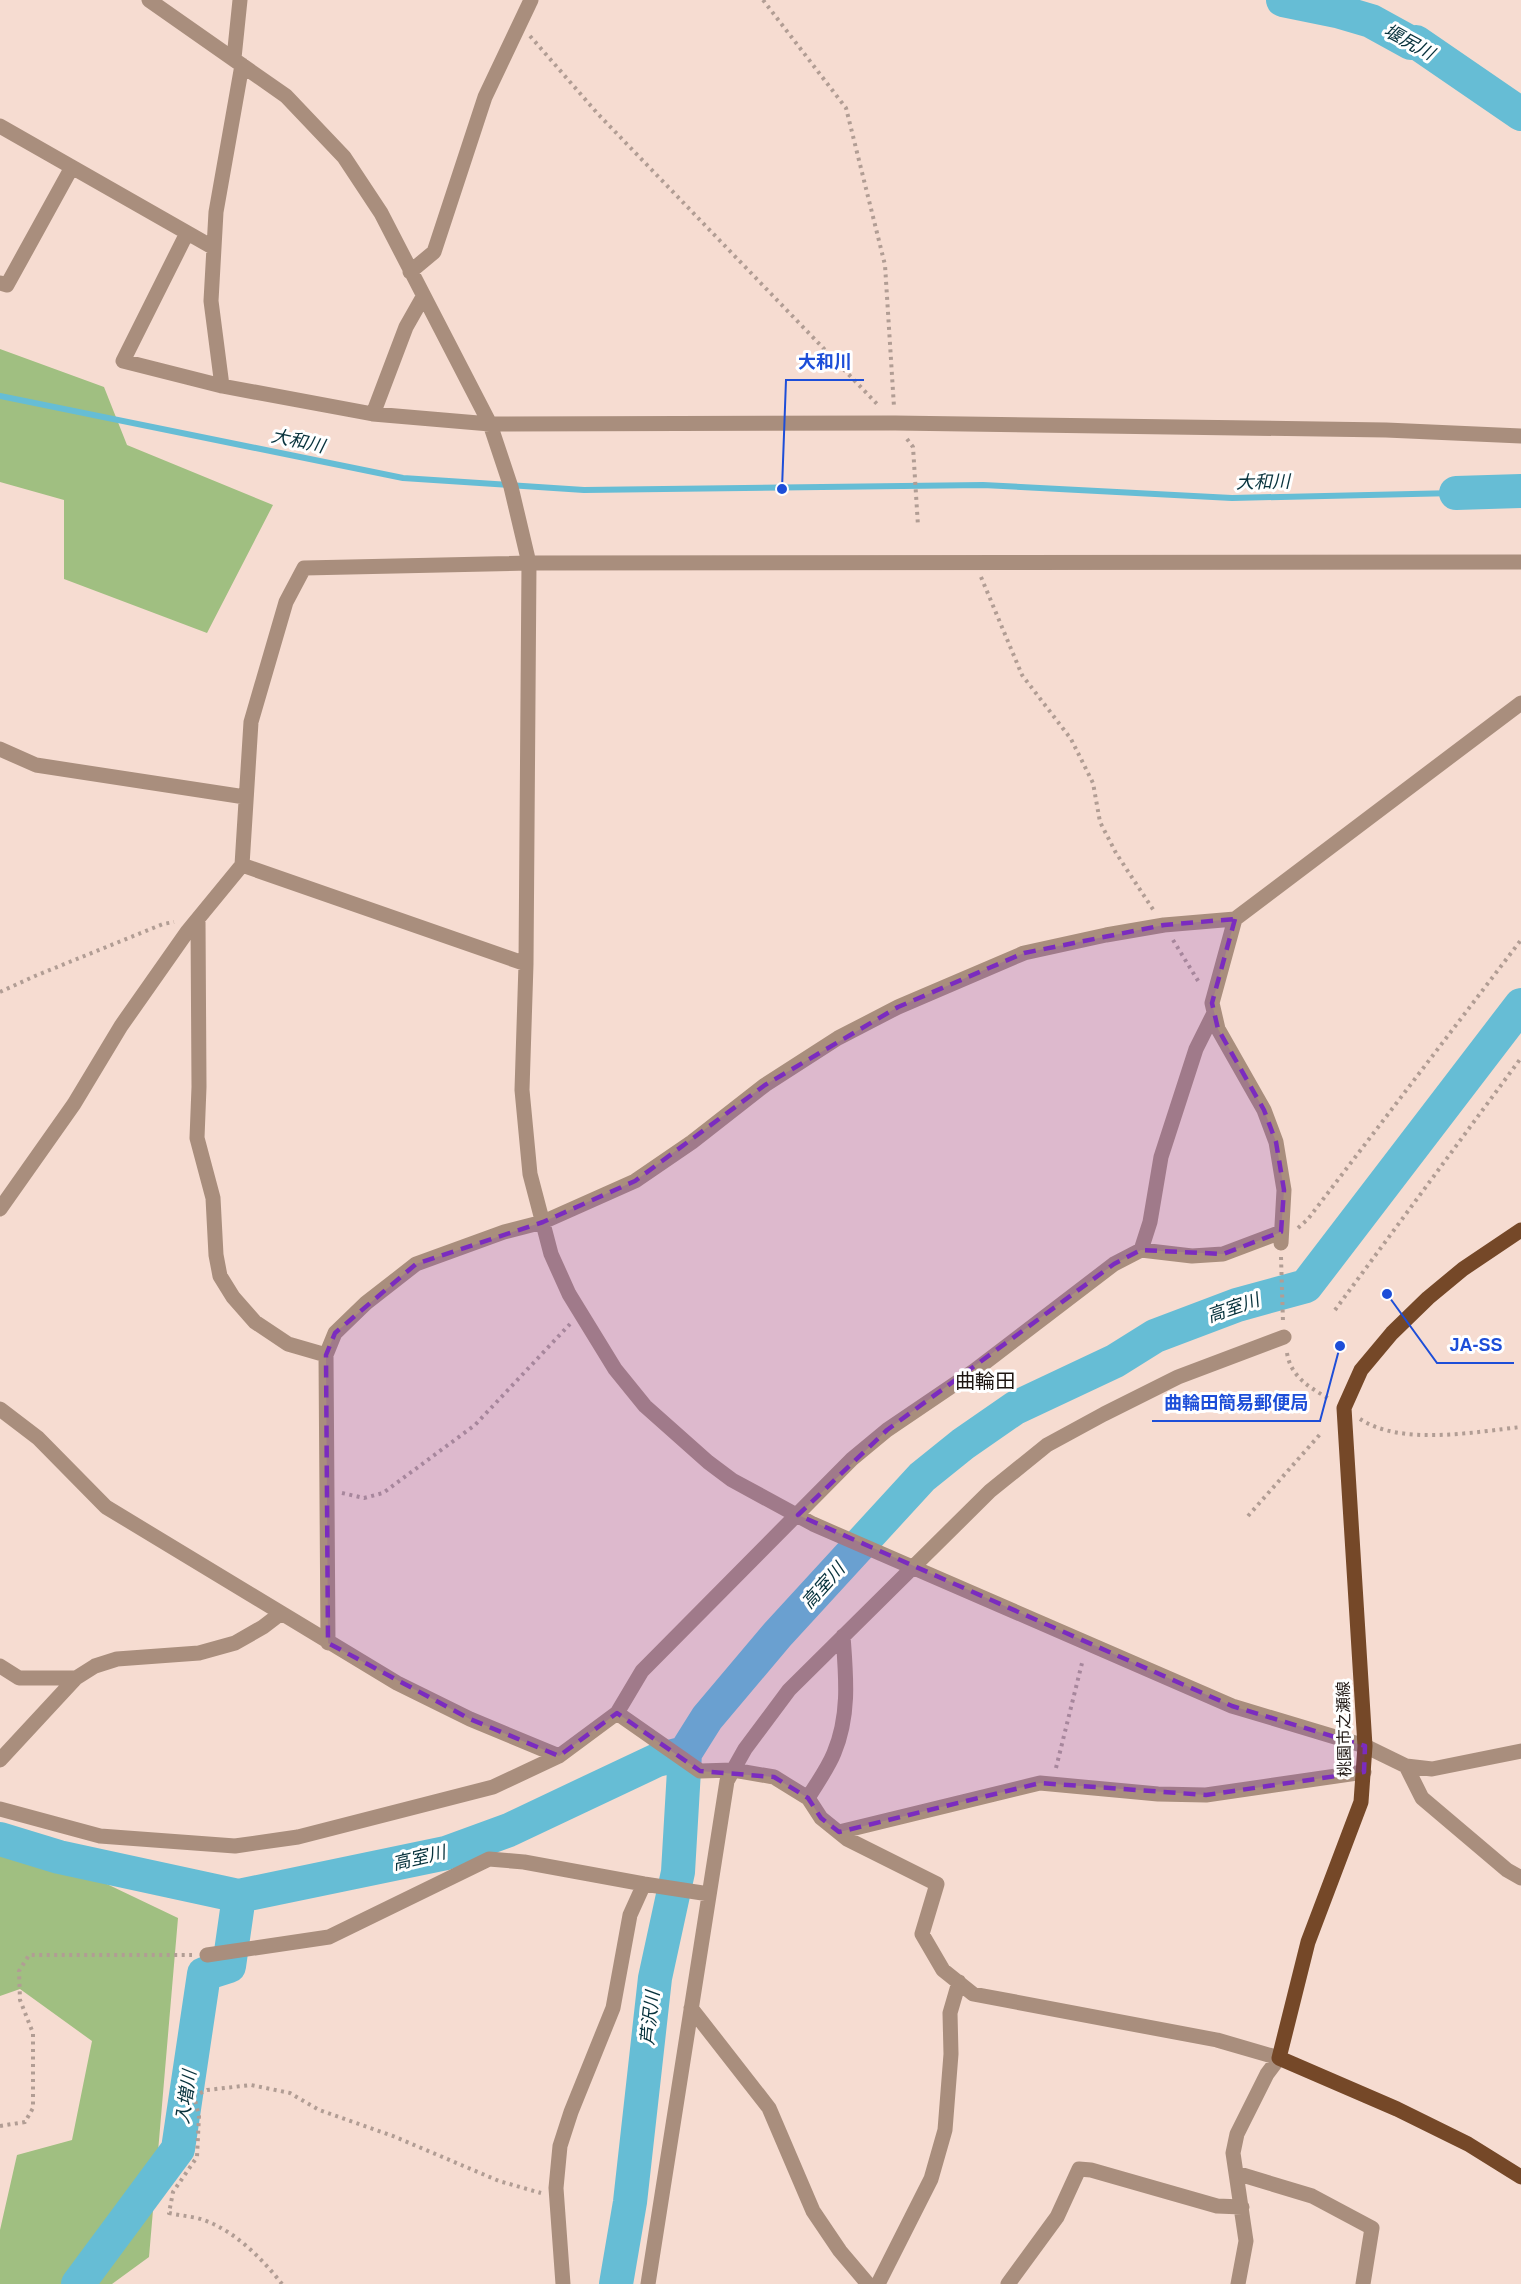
<svg xmlns="http://www.w3.org/2000/svg" width="1521" height="2284" viewBox="0 0 1521 2284" font-family="Helvetica,'Noto Sans JP',sans-serif">
<style>
.forest{fill:#a0bf81}
.lines{fill:none;stroke-linecap:round;stroke-linejoin:round}
.stream{stroke:#66bdd5;stroke-width:6}
.river{stroke:#66bdd5;stroke-width:34}
.path{stroke:#b19d94;stroke-width:4;stroke-dasharray:3 4.5;stroke-linecap:butt}
.minor{stroke:#a98e7d;stroke-width:15}
.major{stroke:#754828;stroke-width:15}
.marked{fill:#7b2cbf;fill-opacity:0.2;stroke:#7b2cbf;stroke-width:4.5;stroke-dasharray:12 8;stroke-linejoin:round}
.labels{text-anchor:middle;dominant-baseline:central;stroke-width:6;stroke-linejoin:round;paint-order:stroke}
.street-label{font-size:16px;fill:#1d1511;stroke:#fff}
.water-label{font-size:18px;font-style:italic;fill:#07323c;stroke:#fff}
.quarter-label{font-size:20px;fill:#1d1511;stroke:#fff}
.leader{fill:none;stroke:#1d4ed8;stroke-width:2}
.callout-dot{fill:#1d4ed8;stroke:#fff;stroke-width:2}
.callout-label{font-size:18px;text-anchor:middle;font-weight:bold;fill:#1d4ed8;stroke:#fff;stroke-width:6;stroke-linejoin:round;paint-order:stroke}
</style>
<rect width="100%" height="100%" fill="#f6dcd1"/>
<!-- forest -->
<path class="forest" d="M 0,349 L 104,387 L 127,445 L 273,505 L 207,633 L 64,579 L 64,500 L 0,482 Z
M 0,1833 L 178,1918 L 149,2257 L 112,2284 L 0,2284 L 0,2230 L 17,2155 L 72,2140 L 92,2041 L 20,1989 L 0,1996 Z"/>
<g class="lines">
<!-- stream -->
<path class="stream" d="M 0,396 L 403,478 L 584,490 L 983,485 L 1232,498 L 1456,493"/>
<!-- river -->
<path class="river" d="M 1283,0 L 1337,11 L 1371,21 L 1411,43 L 1416,42 L 1521,114
M 1456,493 L 1521,491
M 0,1839 L 59,1857 L 239,1896 L 446,1853 L 509,1830 L 657,1760 L 685,1753 L 707,1718 L 777,1635 L 922,1477 L 963,1444 L 1015,1408 L 1115,1361 L 1155,1336 L 1237,1305 L 1306,1286 L 1521,1005
M 78,2284 L 178,2149 L 204,1974 L 229,1966 L 239,1896
M 616,2284 L 630,2202 L 655,1978 L 678,1872 L 685,1753"/>
<!-- path -->
<path class="path" d="M 763,0 L 846,108 L 885,265 L 894,407
M 530,36 L 598,114 L 879,406
M 907,439 L 913,447 L 918,526
M 981,577 L 1022,675 L 1071,739 L 1093,783 L 1100,822 L 1116,853 L 1154,911
M 1173,940 L 1200,984
M 0,992 L 35,976 L 163,924 L 174,922
M 1298,1228 L 1308,1219 L 1521,940
M 1281,1257 L 1283,1322
M 1335,1310 L 1521,1058
M 1287,1353 C 1291,1378 1311,1388 1331,1400
M 1360,1419 C 1401,1446 1474,1432 1521,1427
M 342,1493 L 364,1498 L 383,1493 L 475,1425 L 570,1324
M 1248,1516 L 1322,1432
M 1056,1768 L 1083,1659
M 0,2126 L 25,2122 L 33,2108 L 33,2033 L 20,2000 L 19,1971 L 29,1955 L 192,1955
M 282,2284 C 261,2257 231,2227 197,2218 C 187,2216 178,2215 169,2213 L 173,2192 L 197,2157 L 199,2116 L 194,2096 L 207,2090 L 251,2085 L 290,2093 L 319,2110 L 393,2136 L 499,2181 L 541,2193"/>
<!-- minor -->
<path class="minor" d="M 149,0 L 286,96 L 344,157 L 381,213 L 490,424 L 511,487 L 529,563 L 526,964 L 522,1090 L 530,1174 L 551,1254 L 569,1294 L 615,1369 L 645,1406 L 708,1462 L 732,1480 L 813,1524 L 1232,1706 L 1365,1746 L 1406,1766 L 1432,1769 L 1521,1751
M 234,58 L 240,0
M 0,126 L 214,248
M 187,233 L 123,361 L 222,386 L 373,414 L 490,424 L 895,423 L 1386,430 L 1521,436
M 410,272 L 434,252 L 485,97 L 531,0
M 0,283 L 7,285 L 72,167
M 222,386 L 211,301 L 216,212 L 242,65
M 373,414 L 406,327 L 423,297
M 0,749 L 36,765 L 245,797
M 242,865 L 526,964
M 198,919 L 199,1087 L 197,1138 L 213,1198 L 216,1255 L 220,1276 L 233,1297 L 255,1322 L 288,1344 L 326,1355
M 0,1209 L 74,1104 L 121,1026 L 187,932 L 242,865 L 251,722 L 286,602 L 304,568 L 529,563 L 1521,562
M 1281,1243 L 1284,1190 L 1276,1142 L 1264,1110 L 1218,1029 L 1212,1003 L 1235,919 L 1521,703
M 1141,1250 L 1150,1222 L 1161,1157 L 1196,1049 L 1214,1013
M 0,1409 L 38,1438 L 106,1507 L 397,1683 L 470,1719 L 559,1756
M 328,1643 L 326,1355 L 335,1333 L 366,1303 L 416,1264 L 504,1232 L 543,1222 L 635,1181 L 692,1142 L 765,1085 L 838,1038 L 898,1007 L 1024,953 L 1106,935 L 1164,925 L 1235,919
M 0,1666 L 19,1678 L 76,1678
M 617,1713 L 700,1771 L 733,1770 L 774,1777 L 808,1798 L 821,1818 L 847,1839 L 937,1884 L 922,1934 L 943,1970 L 973,1994 L 1217,2040 L 1279,2058 L 1267,2074 L 1237,2134 L 1233,2153 L 1246,2241 L 1238,2284
M 0,1760 L 76,1678 L 95,1666 L 117,1659 L 199,1653 L 235,1643 L 263,1627 L 280,1614
M 1406,1766 L 1422,1798 L 1507,1870 L 1521,1878
M 808,1798 C 817,1783 828,1768 834,1753 C 850,1715 846,1676 843,1636
M 0,1809 L 100,1836 L 235,1846 L 298,1837 L 493,1787 L 559,1756 L 617,1713 L 642,1671 L 852,1459 L 887,1430 L 974,1371 L 1114,1264 L 1141,1250 L 1192,1256 L 1223,1254 L 1281,1232
M 839,1832 L 1040,1783 L 1158,1794 L 1206,1795 L 1364,1772
M 207,1955 L 329,1937 L 489,1859 L 524,1862 L 644,1884 L 709,1894
M 691,2008 L 769,2108 L 813,2211 L 840,2251 L 868,2284
M 1236,2173 L 1312,2196 L 1372,2228 L 1363,2284
M 563,2284 L 556,2188 L 560,2146 L 571,2112 L 613,2008 L 630,1915 L 644,1884
M 648,2284 L 727,1781 L 745,1749 L 789,1690 L 990,1491 L 1047,1445 L 1104,1414 L 1178,1377 L 1284,1337
M 878,2284 L 931,2179 L 945,2130 L 951,2054 L 950,2013 L 959,1982
M 1008,2284 L 1057,2217 L 1079,2169 L 1091,2170 L 1217,2206 L 1242,2207"/>
<!-- major -->
<path class="major" d="M 1521,1230 L 1463,1269 L 1428,1298 L 1392,1333 L 1361,1370 L 1344,1408 L 1365,1746 L 1361,1802 L 1308,1942 L 1279,2058 L 1397,2109 L 1468,2144 L 1521,2177"/>
</g>
<!-- marked area -->
<path class="marked" d="M 1235,919 L 1212,1003 L 1218,1029 L 1264,1110 L 1276,1142 L 1284,1190 L 1281,1232 L 1223,1254 L 1141,1250 L 1114,1264 L 887,1430 L 798,1515 L 1232,1706 L 1365,1746 L 1364,1772 L 1206,1795 L 1040,1783 L 839,1832 L 821,1818 L 808,1798 L 774,1777 L 700,1771 L 617,1713 L 559,1756 L 470,1719 L 328,1643 L 326,1355 L 335,1333 L 416,1264 L 543,1222 L 635,1181 L 765,1085 L 898,1007 L 1024,953 L 1164,925 Z"/>
<g class="labels">
<!-- street labels -->
<g class="street-label">
<text transform="translate(1344 1729) rotate(-91)">桃園市之瀬線</text>
</g>
<!-- water labels -->
<g class="water-label">
<text transform="translate(1409 42) rotate(29)">堰尻川</text>
<text transform="translate(298 441) rotate(12)">大和川</text>
<text transform="translate(1263 482) rotate(-1)">大和川</text>
<text transform="translate(1233 1308) rotate(-19)">高室川</text>
<text transform="translate(823 1586) rotate(-48)">高室川</text>
<text transform="translate(419 1858) rotate(-13)">高室川</text>
<text transform="translate(650 2018) rotate(-84)">芦沢川</text>
<text transform="translate(186 2097) rotate(-82)">入増川</text>
</g>
<!-- quarter labels -->
<g class="quarter-label">
<text x="985" y="1381">曲輪田</text>
</g>
</g>
<!-- callouts -->
<path class="leader" d="M782 489L786 380H864M1387 1294L1437 1363H1514M1340 1346L1320 1421H1152"/>
<g class="callout-dot">
<circle cx="782" cy="489" r="6"/>
<circle cx="1387" cy="1294" r="6"/>
<circle cx="1340" cy="1346" r="6"/>
</g>
<g class="callout-label">
<text x="825" y="368">大和川</text>
<text x="1476" y="1351">JA-SS</text>
<text x="1236" y="1409">曲輪田簡易郵便局</text>
</g>
</svg>
